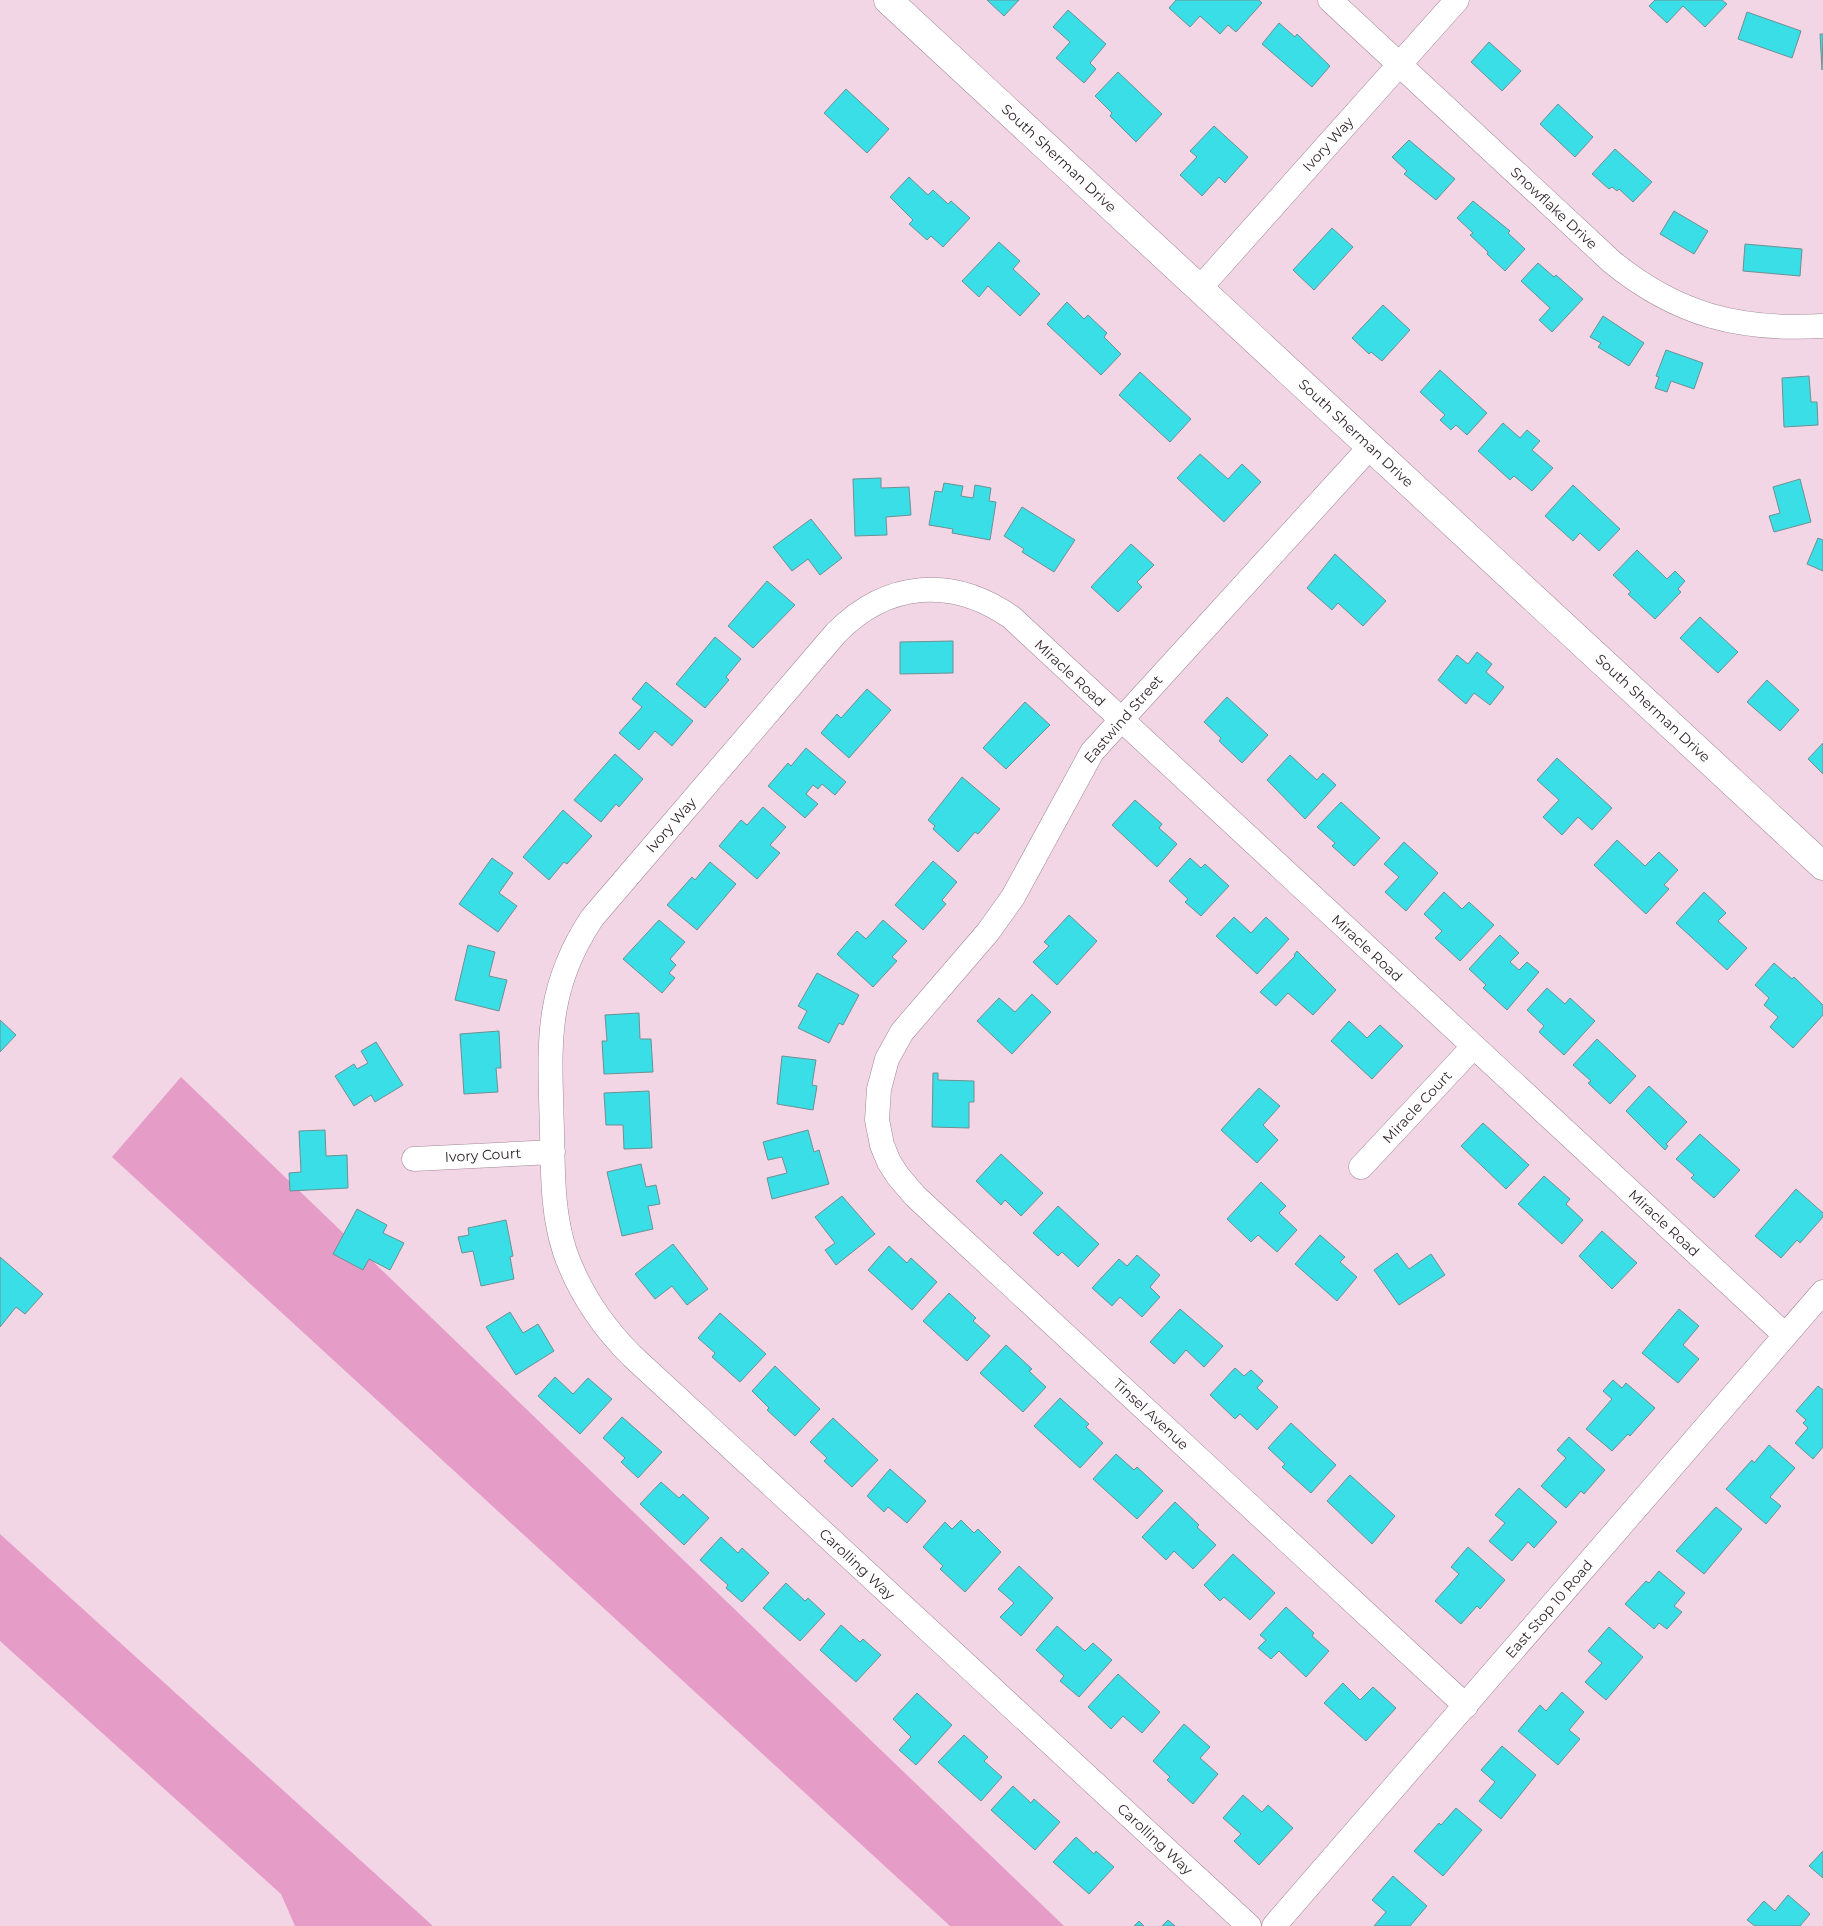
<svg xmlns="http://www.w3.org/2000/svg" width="1823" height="1926" viewBox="0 0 1823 1926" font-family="Montserrat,sans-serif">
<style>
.green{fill:#e59dc8}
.building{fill:#39dee7;stroke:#6e9092}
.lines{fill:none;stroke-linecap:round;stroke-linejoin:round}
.street-casing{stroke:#a18796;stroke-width:25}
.secondary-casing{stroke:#a18796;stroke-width:29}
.street{stroke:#fff;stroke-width:24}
.secondary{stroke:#fff;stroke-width:28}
.labels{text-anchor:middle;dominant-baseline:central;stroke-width:5;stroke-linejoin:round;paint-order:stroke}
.street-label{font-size:14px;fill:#32272e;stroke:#fff}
</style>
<rect width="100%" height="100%" fill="#f2d6e6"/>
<!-- green -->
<path class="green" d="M 181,1077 L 1064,1926 L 950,1926 L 112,1157 Z
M 0,1534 L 433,1926 L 295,1926 L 281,1894 L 0,1641 Z"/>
<!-- building -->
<path class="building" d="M 987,0 L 1019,0 L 1004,16 Z
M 1176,0 L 1259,0 L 1262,3 L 1236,32 L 1228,25 L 1220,34 L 1200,16 L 1190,27 L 1169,8 Z
M 1655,0 L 1722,0 L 1727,4 L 1705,27 L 1683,6 L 1667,23 L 1649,6 Z
M 1068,10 L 1106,44 L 1090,63 L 1096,69 L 1084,83 L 1056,58 L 1070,42 L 1053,27 Z
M 1747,12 L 1801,31 L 1792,58 L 1738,39 Z
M 1279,23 L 1295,37 L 1297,34 L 1330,66 L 1312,87 L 1262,44 Z
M 1820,34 L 1823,34 L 1822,70 Z
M 1489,42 L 1521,71 L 1502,91 L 1471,62 Z
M 1118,72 L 1162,114 L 1136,142 L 1110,116 L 1112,113 L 1095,96 Z
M 846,89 L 889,129 L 867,153 L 824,113 Z
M 1558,104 L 1593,137 L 1575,157 L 1540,124 Z
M 1214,126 L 1248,157 L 1225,183 L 1219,177 L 1202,196 L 1180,175 L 1197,157 L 1190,151 Z
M 1409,140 L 1455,179 L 1436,200 L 1404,174 L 1407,171 L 1392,157 Z
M 1615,149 L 1652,182 L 1633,202 L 1619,189 L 1617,191 L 1612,187 L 1609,189 L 1592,174 Z
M 909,177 L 928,195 L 933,190 L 948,204 L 951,201 L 970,218 L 943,247 L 931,236 L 927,240 L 909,224 L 913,220 L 890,197 Z
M 1473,201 L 1510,231 L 1508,233 L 1525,249 L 1505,271 L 1487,254 L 1488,252 L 1470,235 L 1473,233 L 1457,218 Z
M 1674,211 L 1708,231 L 1694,254 L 1660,234 Z
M 1332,228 L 1353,247 L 1314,290 L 1293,270 Z
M 999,242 L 1020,261 L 1013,269 L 1040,294 L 1020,316 L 988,286 L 979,297 L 962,281 Z
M 1745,244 L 1802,249 L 1800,276 L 1743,271 Z
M 1538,263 L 1554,277 L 1556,275 L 1583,299 L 1552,332 L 1539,320 L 1550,308 L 1521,281 Z
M 1067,302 L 1084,319 L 1088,315 L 1107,333 L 1104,337 L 1121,354 L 1101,375 L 1047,324 Z
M 1383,305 L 1410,330 L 1382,361 L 1371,352 L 1369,354 L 1352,338 Z
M 1603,316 L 1644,343 L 1629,366 L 1598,347 L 1601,343 L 1590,337 Z
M 1666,350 L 1703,363 L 1694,389 L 1671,381 L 1667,392 L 1655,388 L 1659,377 L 1656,376 Z
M 1440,370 L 1487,413 L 1467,435 L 1456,425 L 1451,430 L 1440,420 L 1445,415 L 1420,392 Z
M 1140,372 L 1191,419 L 1170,442 L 1119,395 Z
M 1809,376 L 1811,402 L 1817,402 L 1818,425 L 1784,427 L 1782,378 Z
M 1503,423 L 1520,438 L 1527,430 L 1540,441 L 1532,450 L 1553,468 L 1532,491 L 1514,476 L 1510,480 L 1478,451 Z
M 1200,454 L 1228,479 L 1242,464 L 1261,482 L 1224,522 L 1177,478 Z
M 881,478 L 881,488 L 909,487 L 911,515 L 886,517 L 887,535 L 855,536 L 853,479 Z
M 1800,479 L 1811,522 L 1774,532 L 1769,516 L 1780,513 L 1773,487 Z
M 944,483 L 963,486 L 961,496 L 973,498 L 975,485 L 991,488 L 989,501 L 996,502 L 990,540 L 952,533 L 953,529 L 929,525 L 935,491 L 942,492 Z
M 1573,485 L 1620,529 L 1599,551 L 1580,533 L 1573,541 L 1545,516 Z
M 1022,507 L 1075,540 L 1054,572 L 1022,552 L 1024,549 L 1004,536 Z
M 811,519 L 842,558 L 820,575 L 808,559 L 792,571 L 773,547 Z
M 1818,538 L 1823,540 L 1823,571 L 1807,564 Z
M 1131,544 L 1154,565 L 1137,582 L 1142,587 L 1118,612 L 1091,587 Z
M 1637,550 L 1667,579 L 1675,571 L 1685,581 L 1678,589 L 1681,592 L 1655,619 L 1628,594 L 1631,592 L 1613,575 Z
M 1335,554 L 1386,601 L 1363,626 L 1338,603 L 1332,610 L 1307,588 Z
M 767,581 L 795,605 L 753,648 L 728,626 Z
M 1700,617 L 1738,652 L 1718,673 L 1680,638 Z
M 715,637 L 741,659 L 726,677 L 729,680 L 705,708 L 676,684 Z
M 953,641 L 953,673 L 900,674 L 900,642 Z
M 1477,652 L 1492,664 L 1486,672 L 1504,687 L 1490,705 L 1474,693 L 1466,704 L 1438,680 L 1457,655 L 1468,664 Z
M 1767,680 L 1799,710 L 1780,731 L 1747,702 Z
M 646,682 L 693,721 L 672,746 L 655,731 L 639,750 L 619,733 L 642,707 L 632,699 Z
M 867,689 L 891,710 L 849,758 L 821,733 L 837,714 L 841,718 Z
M 1227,697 L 1268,735 L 1242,763 L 1219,741 L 1221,738 L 1204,722 Z
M 1025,702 L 1050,725 L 1006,769 L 983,748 Z
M 1823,743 L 1823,774 L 1808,759 Z
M 806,748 L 846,782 L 835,795 L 822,784 L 818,789 L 813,785 L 806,794 L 818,804 L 805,818 L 768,786 L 788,763 L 791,766 Z
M 615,754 L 643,779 L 619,807 L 616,804 L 601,822 L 574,800 Z
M 1290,755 L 1317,780 L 1323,773 L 1336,785 L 1305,819 L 1267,780 Z
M 1557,758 L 1612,808 L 1592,830 L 1578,817 L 1562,835 L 1543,817 L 1559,800 L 1537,780 Z
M 962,777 L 1000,809 L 978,834 L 975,832 L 958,852 L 933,829 L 935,826 L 928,820 Z
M 1135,800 L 1162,824 L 1159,828 L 1177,844 L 1157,867 L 1112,825 Z
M 1341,802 L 1380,838 L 1354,866 L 1332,846 L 1335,843 L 1317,827 Z
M 763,807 L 786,827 L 770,845 L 780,853 L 757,879 L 719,846 L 741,820 L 747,825 Z
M 563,810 L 592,836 L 567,864 L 564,862 L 549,880 L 523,857 Z
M 1617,840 L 1645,866 L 1659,852 L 1678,870 L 1664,885 L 1669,889 L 1646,914 L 1594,865 Z
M 1404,842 L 1438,873 L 1406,911 L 1385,892 L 1399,877 L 1384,864 Z
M 492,858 L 513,873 L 499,893 L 517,906 L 498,932 L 459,904 Z
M 1190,858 L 1201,868 L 1205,864 L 1229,886 L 1201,916 L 1185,902 L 1188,899 L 1169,881 Z
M 933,861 L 957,882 L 942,900 L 946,904 L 923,930 L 895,905 Z
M 710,862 L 736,884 L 697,930 L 667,905 L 692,877 L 695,880 Z
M 1444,892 L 1462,909 L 1469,902 L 1494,925 L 1460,961 L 1435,938 L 1442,931 L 1424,914 Z
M 1704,892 L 1726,913 L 1718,921 L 1747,948 L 1727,970 L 1676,923 Z
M 1069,915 L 1097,941 L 1057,985 L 1033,962 L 1049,946 L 1044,942 Z
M 1234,917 L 1251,933 L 1266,917 L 1289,939 L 1257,974 L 1216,936 Z
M 659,920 L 685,942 L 670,959 L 676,965 L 669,973 L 675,978 L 662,993 L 623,959 Z
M 883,920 L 907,941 L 892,957 L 897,961 L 873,987 L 837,954 L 857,931 L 866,939 Z
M 1500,935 L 1519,953 L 1510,962 L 1519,970 L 1527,962 L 1539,972 L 1507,1010 L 1483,988 L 1486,985 L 1469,969 Z
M 468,945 L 495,952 L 489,976 L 507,980 L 499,1011 L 455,1000 Z
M 1297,951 L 1336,990 L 1313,1015 L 1288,993 L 1276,1006 L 1260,992 L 1295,956 L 1294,955 Z
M 1774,963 L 1792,979 L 1794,977 L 1823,1005 L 1823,1015 L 1793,1048 L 1770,1027 L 1778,1017 L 1764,1005 L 1769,998 L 1755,985 Z
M 817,973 L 859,995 L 843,1025 L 839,1023 L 829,1043 L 798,1028 L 807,1011 L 798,1006 Z
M 1547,988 L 1565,1004 L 1570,998 L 1595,1021 L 1564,1055 L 1539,1032 L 1544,1026 L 1527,1010 Z
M 1032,994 L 1051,1012 L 1012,1054 L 977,1021 L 999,998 L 1015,1012 Z
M 639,1013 L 640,1039 L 651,1039 L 653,1072 L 604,1074 L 602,1041 L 607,1041 L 605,1015 Z
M 0,1020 L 16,1035 L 0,1052 Z
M 1349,1021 L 1367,1038 L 1380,1025 L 1403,1046 L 1372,1079 L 1331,1041 Z
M 499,1031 L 501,1068 L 496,1068 L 498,1092 L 464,1094 L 460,1034 Z
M 1597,1039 L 1636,1076 L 1610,1104 L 1588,1083 L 1591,1081 L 1573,1065 Z
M 376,1042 L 403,1085 L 375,1102 L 371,1095 L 354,1106 L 335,1076 L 354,1064 L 357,1069 L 368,1063 L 361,1051 Z
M 782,1056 L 816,1060 L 812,1085 L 817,1086 L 813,1110 L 777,1104 Z
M 933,1073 L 938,1073 L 938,1080 L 974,1081 L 974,1102 L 969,1102 L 969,1128 L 932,1127 Z
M 1649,1086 L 1687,1122 L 1666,1144 L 1668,1146 L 1665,1150 L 1626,1111 Z
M 1259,1088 L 1280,1106 L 1263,1125 L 1278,1140 L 1257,1163 L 1221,1130 Z
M 649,1091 L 652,1148 L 624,1149 L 623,1125 L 606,1125 L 604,1093 Z
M 1483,1123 L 1529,1165 L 1506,1189 L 1461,1146 Z
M 325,1130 L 326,1156 L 347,1155 L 348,1188 L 290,1191 L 289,1173 L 301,1172 L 299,1131 Z
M 808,1130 L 814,1152 L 819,1150 L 829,1184 L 772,1199 L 767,1178 L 787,1173 L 782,1157 L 768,1160 L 763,1142 Z
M 1700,1134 L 1740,1170 L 1714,1198 L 1691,1178 L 1694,1175 L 1676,1159 Z
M 1001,1154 L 1043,1193 L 1021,1216 L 1005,1200 L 1001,1205 L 976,1181 Z
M 641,1164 L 646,1187 L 656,1185 L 660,1204 L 648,1206 L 653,1229 L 622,1236 L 607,1172 Z
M 1544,1176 L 1570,1199 L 1566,1204 L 1583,1220 L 1562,1244 L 1518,1204 Z
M 1261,1182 L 1286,1206 L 1279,1213 L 1297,1230 L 1277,1252 L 1258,1235 L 1251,1242 L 1227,1219 Z
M 1796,1189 L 1823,1213 L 1823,1217 L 1800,1243 L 1797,1240 L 1781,1258 L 1755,1236 Z
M 842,1196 L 875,1234 L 836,1265 L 825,1250 L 835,1243 L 815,1217 Z
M 1058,1206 L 1099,1244 L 1078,1267 L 1062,1252 L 1058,1256 L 1033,1233 Z
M 357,1209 L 387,1225 L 383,1233 L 404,1243 L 390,1270 L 369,1259 L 363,1270 L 333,1254 Z
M 506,1220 L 513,1256 L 510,1257 L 514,1279 L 481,1286 L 473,1251 L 462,1253 L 458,1237 L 469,1235 L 468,1228 Z
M 1602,1231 L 1637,1263 L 1612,1289 L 1579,1256 Z
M 1320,1235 L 1345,1257 L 1340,1262 L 1357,1277 L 1337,1301 L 1295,1264 Z
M 673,1244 L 708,1289 L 687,1305 L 672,1286 L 655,1299 L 635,1274 Z
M 889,1246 L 907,1263 L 911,1258 L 937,1282 L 912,1310 L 868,1270 Z
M 1397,1253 L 1409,1269 L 1431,1254 L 1445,1275 L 1399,1305 L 1374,1270 Z
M 1137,1255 L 1160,1275 L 1150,1287 L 1160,1297 L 1142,1317 L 1120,1297 L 1112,1306 L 1092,1288 L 1119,1259 L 1127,1266 Z
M 0,1257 L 43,1294 L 25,1314 L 16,1307 L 0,1327 Z
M 949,1293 L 976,1318 L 973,1321 L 990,1336 L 967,1361 L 923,1321 Z
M 1180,1309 L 1223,1346 L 1204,1367 L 1186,1350 L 1174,1364 L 1150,1342 Z
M 1679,1309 L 1699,1326 L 1683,1345 L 1699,1359 L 1678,1383 L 1642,1353 Z
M 510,1312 L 523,1333 L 538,1324 L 554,1351 L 516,1375 L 486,1327 Z
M 720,1313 L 766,1354 L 740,1382 L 712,1357 L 715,1353 L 698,1338 Z
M 1006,1345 L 1032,1369 L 1029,1371 L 1046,1387 L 1023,1412 L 980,1373 Z
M 775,1366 L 820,1409 L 795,1436 L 767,1410 L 769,1408 L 752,1391 Z
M 1235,1368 L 1244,1376 L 1251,1370 L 1263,1381 L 1257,1388 L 1278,1407 L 1257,1430 L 1240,1414 L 1235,1419 L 1210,1395 Z
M 555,1377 L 573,1394 L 588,1378 L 612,1399 L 580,1434 L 538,1396 Z
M 1613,1380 L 1622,1388 L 1626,1383 L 1655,1408 L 1630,1436 L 1628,1434 L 1612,1451 L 1586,1429 L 1612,1399 L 1603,1391 Z
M 1818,1386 L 1823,1390 L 1823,1447 L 1813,1459 L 1795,1443 L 1808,1428 L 1803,1423 L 1806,1420 L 1796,1411 Z
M 1060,1398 L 1089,1424 L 1086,1427 L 1103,1443 L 1080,1468 L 1034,1426 Z
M 622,1417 L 662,1452 L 638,1478 L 621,1462 L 625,1458 L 603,1438 Z
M 833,1418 L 878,1460 L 852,1487 L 824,1461 L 827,1458 L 810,1442 Z
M 1291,1423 L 1336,1465 L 1311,1493 L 1282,1467 L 1285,1464 L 1268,1448 Z
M 1569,1437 L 1605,1470 L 1584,1494 L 1581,1491 L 1566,1508 L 1541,1486 L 1566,1458 L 1557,1450 Z
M 1769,1445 L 1795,1468 L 1770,1497 L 1781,1506 L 1766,1524 L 1726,1489 L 1752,1460 L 1754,1463 Z
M 1116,1454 L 1134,1470 L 1137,1467 L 1163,1491 L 1137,1519 L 1093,1479 Z
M 890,1469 L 926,1501 L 907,1523 L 888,1507 L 884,1512 L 867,1496 Z
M 1350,1475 L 1395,1516 L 1372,1544 L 1327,1501 Z
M 661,1482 L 679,1498 L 683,1494 L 709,1518 L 684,1545 L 640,1504 Z
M 1519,1488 L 1557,1522 L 1534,1548 L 1528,1542 L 1512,1561 L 1489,1541 L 1505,1523 L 1495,1515 Z
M 1175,1502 L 1199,1525 L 1197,1527 L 1216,1545 L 1193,1569 L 1174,1551 L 1166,1560 L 1142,1537 Z
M 1716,1507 L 1742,1529 L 1704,1574 L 1676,1551 Z
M 961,1520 L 974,1533 L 978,1529 L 1001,1552 L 965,1592 L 940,1569 L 943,1566 L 923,1547 L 945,1522 L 952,1529 Z
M 721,1537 L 738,1553 L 742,1548 L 769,1573 L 742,1602 L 726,1588 L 728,1585 L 700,1560 Z
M 1468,1547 L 1505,1580 L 1480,1609 L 1477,1606 L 1461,1624 L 1435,1601 L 1459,1574 L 1451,1567 Z
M 1233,1554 L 1275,1593 L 1250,1620 L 1224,1597 L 1220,1601 L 1204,1585 Z
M 1019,1566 L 1053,1598 L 1021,1636 L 1000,1617 L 1014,1603 L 998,1589 Z
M 1659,1571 L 1685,1593 L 1674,1606 L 1682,1612 L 1667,1629 L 1659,1623 L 1654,1629 L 1625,1604 L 1646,1581 L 1649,1583 Z
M 786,1583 L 805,1601 L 808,1598 L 825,1614 L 800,1641 L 763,1608 Z
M 1286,1607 L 1314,1633 L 1312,1636 L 1329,1651 L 1306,1677 L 1279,1651 L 1271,1659 L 1258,1648 L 1266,1640 L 1260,1635 Z
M 841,1625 L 860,1642 L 863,1639 L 881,1655 L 856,1682 L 820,1650 Z
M 1057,1626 L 1085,1651 L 1093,1643 L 1112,1660 L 1079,1697 L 1060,1681 L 1064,1676 L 1036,1650 Z
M 1609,1627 L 1643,1657 L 1606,1700 L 1585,1682 L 1602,1663 L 1588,1651 Z
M 1118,1674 L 1160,1712 L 1142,1733 L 1123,1716 L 1111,1729 L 1088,1707 Z
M 1343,1683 L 1360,1700 L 1373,1687 L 1396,1708 L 1366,1741 L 1324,1703 Z
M 1562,1692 L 1584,1712 L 1569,1730 L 1580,1739 L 1558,1765 L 1518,1731 L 1540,1705 L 1546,1711 Z
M 917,1693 L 952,1725 L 916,1765 L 899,1750 L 911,1737 L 893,1719 Z
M 1184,1724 L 1210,1747 L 1200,1758 L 1218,1774 L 1193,1804 L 1167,1780 L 1170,1777 L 1153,1761 Z
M 964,1735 L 988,1757 L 984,1761 L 1002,1777 L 981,1801 L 938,1762 Z
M 1502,1746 L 1536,1775 L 1501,1819 L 1479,1801 L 1495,1782 L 1481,1770 Z
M 1013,1786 L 1031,1803 L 1034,1799 L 1060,1822 L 1035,1850 L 991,1810 Z
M 1243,1795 L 1262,1812 L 1268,1805 L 1293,1828 L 1259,1865 L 1234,1841 L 1241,1834 L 1223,1818 Z
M 1456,1808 L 1482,1830 L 1443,1876 L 1414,1851 L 1439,1823 L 1441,1825 Z
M 1076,1837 L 1094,1854 L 1096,1851 L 1114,1867 L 1089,1894 L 1053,1862 Z
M 1823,1851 L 1823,1878 L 1809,1866 Z
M 1393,1876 L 1427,1906 L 1410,1926 L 1374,1926 L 1386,1912 L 1372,1900 Z
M 1788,1895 L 1810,1914 L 1800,1926 L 1755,1926 L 1747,1920 L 1764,1901 L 1775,1911 Z
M 1168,1920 L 1175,1926 L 1162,1926 Z
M 1139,1921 L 1144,1926 L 1134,1926 Z"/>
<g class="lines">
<!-- street casing -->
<g class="street-casing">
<path id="street" d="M 1330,0 L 1612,262 C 1677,315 1740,331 1823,326
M 1200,288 L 1457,0
M 1370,447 L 1092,752 L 1013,897 L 988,932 L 902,1032 L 887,1059 L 879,1089 L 877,1120 L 882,1145 L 889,1162 L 898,1176 L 915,1196 L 1466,1706
M 414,1159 L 553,1152
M 1361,1167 L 1473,1047
M 1249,1926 L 632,1356 C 602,1326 579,1292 565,1252 C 552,1213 553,1172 552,1132 C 550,1048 543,992 592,918 L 836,633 C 887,581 952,576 1011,617 L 1785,1335
M 1274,1926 L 1823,1292"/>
</g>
<!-- secondary casing -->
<g class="secondary-casing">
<path id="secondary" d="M 888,0 L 1823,866"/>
</g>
<!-- street -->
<use href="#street" class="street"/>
<!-- secondary -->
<use href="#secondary" class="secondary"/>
</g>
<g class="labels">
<!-- street labels -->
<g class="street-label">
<text transform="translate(1328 144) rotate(-48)">Ivory Way</text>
<text transform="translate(1059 158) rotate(43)">South Sherman Drive</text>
<text transform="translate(1554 208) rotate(43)">Snowflake Drive</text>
<text transform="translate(1356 433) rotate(43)">South Sherman Drive</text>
<text transform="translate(1070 673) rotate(43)">Miracle Road</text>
<text transform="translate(1653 708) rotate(43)">South Sherman Drive</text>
<text transform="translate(1123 719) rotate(-49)">Eastwind Street</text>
<text transform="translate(671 825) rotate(-49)">Ivory Way</text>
<text transform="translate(1367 948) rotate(43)">Miracle Road</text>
<text transform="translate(1417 1107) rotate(-47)">Miracle Court</text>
<text transform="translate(483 1155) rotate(-3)">Ivory Court</text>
<text transform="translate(1664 1223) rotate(43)">Miracle Road</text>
<text transform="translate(1151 1414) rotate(43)">Tinsel Avenue</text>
<text transform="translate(857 1564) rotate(43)">Carolling Way</text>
<text transform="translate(1549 1609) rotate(-49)">East Stop 10 Road</text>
<text transform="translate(1155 1839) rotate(43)">Carolling Way</text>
</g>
</g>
</svg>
